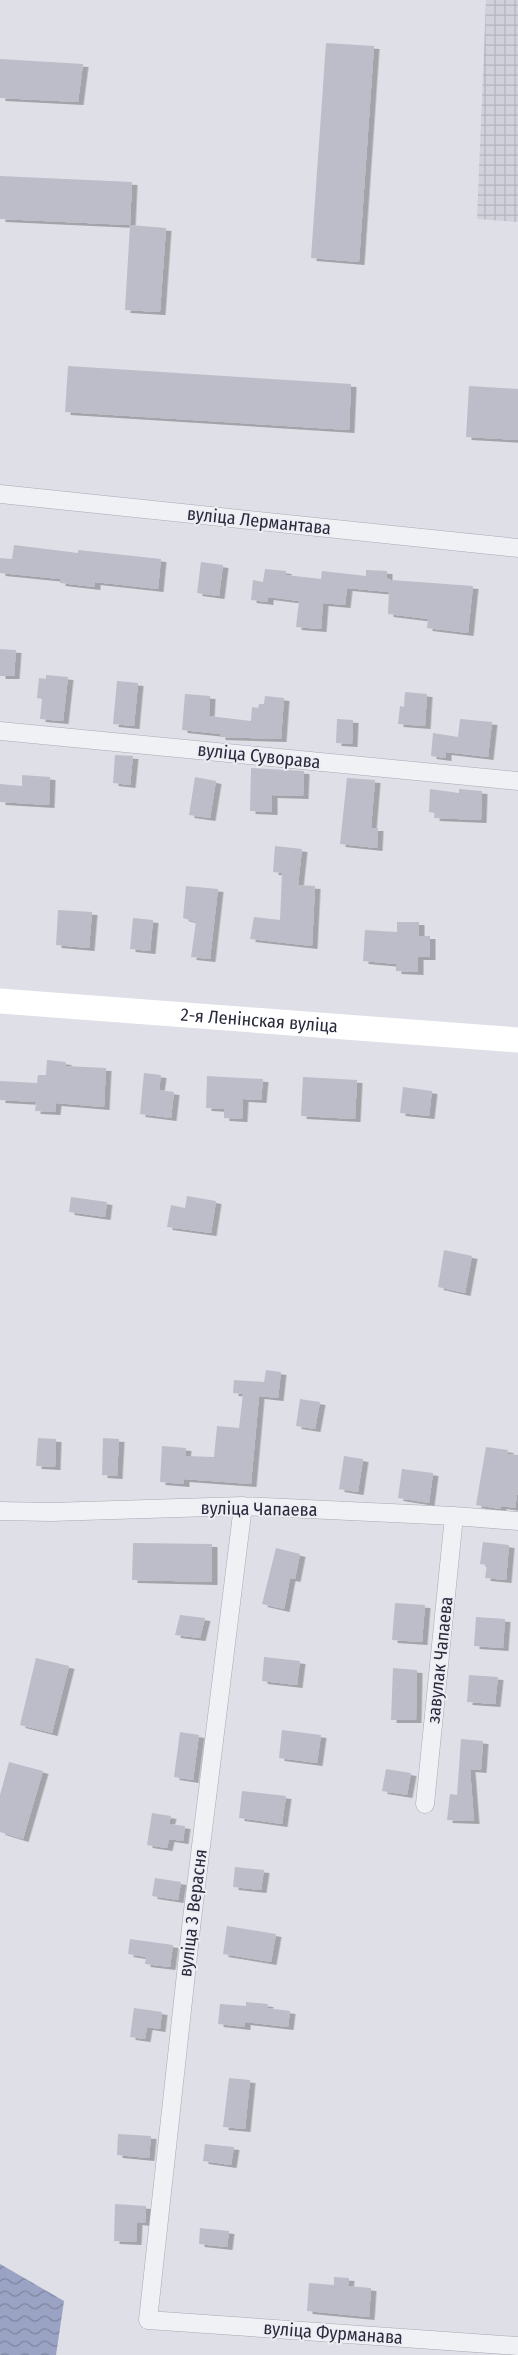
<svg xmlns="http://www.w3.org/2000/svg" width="518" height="2355" viewBox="0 0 518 2355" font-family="'Fira Sans Condensed',sans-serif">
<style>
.industrial{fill:url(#industrial-grid)}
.water{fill:url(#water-waves)}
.building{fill:#bcbdc9;filter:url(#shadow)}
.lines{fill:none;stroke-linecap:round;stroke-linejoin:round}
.street-casing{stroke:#a8a9b4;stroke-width:19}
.street{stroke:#f0f1f5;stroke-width:18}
.secondary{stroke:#fff;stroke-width:25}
.labels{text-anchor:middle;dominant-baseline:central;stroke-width:4;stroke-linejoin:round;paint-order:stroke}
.street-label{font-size:18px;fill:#292a3c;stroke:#edeef4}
</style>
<defs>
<pattern id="industrial-grid" width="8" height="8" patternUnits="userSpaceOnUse" patternTransform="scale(1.25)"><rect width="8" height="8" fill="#d0d1db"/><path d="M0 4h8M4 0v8" fill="none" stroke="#b3b4bd"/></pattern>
<pattern id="water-waves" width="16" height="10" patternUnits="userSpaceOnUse" patternTransform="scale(1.25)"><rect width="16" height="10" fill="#9ba3c4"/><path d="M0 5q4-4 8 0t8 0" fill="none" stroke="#7e85a0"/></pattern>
<filter id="shadow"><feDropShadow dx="5.5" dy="3" stdDeviation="0" flood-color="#0004"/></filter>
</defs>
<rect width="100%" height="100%" fill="#dedfe7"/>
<!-- industrial -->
<path class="industrial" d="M 486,0 L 518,0 L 518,222 L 477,219 Z"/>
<!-- water -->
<path class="water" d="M 0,2264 L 64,2301 L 56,2355 L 0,2355 Z"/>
<!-- building -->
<path class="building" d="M 326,43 L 374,46 L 359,262 L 311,258 Z
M 0,59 L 83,64 L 78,102 L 0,98 Z
M 0,176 L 132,182 L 130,225 L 0,219 Z
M 130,225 L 166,228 L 160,312 L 125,310 Z
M 68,366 L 351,384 L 349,430 L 65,412 Z
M 469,386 L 518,389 L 518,440 L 466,437 Z
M 14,545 L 78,553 L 78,550 L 161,559 L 158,589 L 95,582 L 95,587 L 60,583 L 60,579 L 0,573 L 0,558 L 12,559 Z
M 201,562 L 223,565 L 219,596 L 197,593 Z
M 265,569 L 286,571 L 286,575 L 321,579 L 322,571 L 366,576 L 366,570 L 387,571 L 387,578 L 391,580 L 473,586 L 468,633 L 427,628 L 428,619 L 388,614 L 389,592 L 347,588 L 345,605 L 323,603 L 321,629 L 296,627 L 299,601 L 268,597 L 268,602 L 251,600 L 253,580 L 263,582 Z
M 0,649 L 16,650 L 14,676 L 0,676 Z
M 46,675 L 68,677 L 63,721 L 40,719 L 42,699 L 37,698 L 39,678 L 46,679 Z
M 117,681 L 138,683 L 134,726 L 113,724 Z
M 405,692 L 427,694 L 425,726 L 398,724 L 400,706 L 404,707 Z
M 185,694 L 210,696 L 209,716 L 251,721 L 252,707 L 258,708 L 259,704 L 264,704 L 265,696 L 284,698 L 281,739 L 220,737 L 220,734 L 182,730 Z
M 337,719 L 353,720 L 352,744 L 336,743 Z
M 460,719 L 492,722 L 488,757 L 446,752 L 446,758 L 431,756 L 433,733 L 458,737 Z
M 115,755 L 133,756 L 130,785 L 113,783 Z
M 251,768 L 304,771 L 303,796 L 272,795 L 272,812 L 250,811 Z
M 22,775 L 50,777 L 49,805 L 0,802 L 0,784 L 22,786 Z
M 195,777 L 216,781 L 210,818 L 189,815 Z
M 347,778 L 375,780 L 371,828 L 378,828 L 377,848 L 340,844 Z
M 430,789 L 459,793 L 459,789 L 482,791 L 481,820 L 434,818 L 435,813 L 429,812 Z
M 275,846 L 302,849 L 298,885 L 315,886 L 312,946 L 250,939 L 254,917 L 280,920 L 282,873 L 273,872 Z
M 186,886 L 218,889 L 210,959 L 191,957 L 196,922 L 183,918 Z
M 58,910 L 92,912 L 89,948 L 56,945 Z
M 133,918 L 153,920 L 150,951 L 130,949 Z
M 397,922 L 419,922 L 419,936 L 430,936 L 430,957 L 418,957 L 418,972 L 396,971 L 396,964 L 363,961 L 365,930 L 397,932 Z
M 47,1060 L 66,1062 L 65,1066 L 106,1068 L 104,1107 L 56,1103 L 55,1112 L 35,1111 L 36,1102 L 0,1100 L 0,1081 L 37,1083 L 38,1075 L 46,1075 Z
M 144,1073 L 161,1075 L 159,1090 L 174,1092 L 171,1118 L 140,1114 Z
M 207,1076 L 263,1079 L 261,1100 L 243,1099 L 242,1119 L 224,1118 L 224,1109 L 206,1108 Z
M 303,1077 L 357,1080 L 355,1119 L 301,1116 Z
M 403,1087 L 432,1091 L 429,1116 L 400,1113 Z
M 187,1196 L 216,1201 L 211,1233 L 167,1227 L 171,1205 L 185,1208 Z
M 71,1197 L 107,1202 L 105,1217 L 69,1212 Z
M 444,1250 L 472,1256 L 465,1293 L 438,1287 Z
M 266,1370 L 281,1372 L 278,1398 L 259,1396 L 251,1484 L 184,1479 L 184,1484 L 160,1482 L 162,1446 L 186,1448 L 185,1456 L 214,1457 L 217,1426 L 239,1428 L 243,1394 L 233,1393 L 234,1380 L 264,1382 Z
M 300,1399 L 320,1402 L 315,1429 L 296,1426 Z
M 38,1438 L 56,1439 L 55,1467 L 36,1466 Z
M 103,1438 L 119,1439 L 117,1476 L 102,1475 Z
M 486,1447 L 508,1450 L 507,1454 L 518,1455 L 518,1489 L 515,1508 L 501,1506 L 500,1509 L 476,1505 Z
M 344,1456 L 363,1459 L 358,1492 L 339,1489 Z
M 402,1469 L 433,1473 L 429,1503 L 398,1498 Z
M 483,1542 L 509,1545 L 506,1580 L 485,1578 L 487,1565 L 480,1564 Z
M 133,1543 L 212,1544 L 212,1582 L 132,1580 Z
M 276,1548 L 300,1554 L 295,1579 L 290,1578 L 284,1609 L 262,1604 Z
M 395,1603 L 425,1605 L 422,1642 L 392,1640 Z
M 180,1615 L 205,1618 L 200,1638 L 175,1635 Z
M 476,1617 L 505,1619 L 503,1648 L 474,1646 Z
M 264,1657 L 300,1661 L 297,1685 L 262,1681 Z
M 36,1658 L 69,1666 L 52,1733 L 20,1725 Z
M 393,1668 L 417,1670 L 416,1720 L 391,1720 Z
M 469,1675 L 498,1677 L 495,1704 L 467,1702 Z
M 282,1730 L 321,1735 L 317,1763 L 279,1758 Z
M 180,1732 L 199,1735 L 193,1780 L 174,1777 Z
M 461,1739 L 483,1741 L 481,1770 L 470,1769 L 474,1821 L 447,1820 L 450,1794 L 457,1795 Z
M 9,1762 L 43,1771 L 23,1839 L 0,1832 L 0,1795 Z
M 386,1769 L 411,1773 L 407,1795 L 382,1791 Z
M 242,1791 L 286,1796 L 282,1824 L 239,1818 Z
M 152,1813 L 171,1816 L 169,1824 L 185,1826 L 183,1841 L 169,1839 L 167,1848 L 147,1845 Z
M 235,1867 L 264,1870 L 261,1890 L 233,1887 Z
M 155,1878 L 181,1882 L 178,1900 L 152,1896 Z
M 227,1926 L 276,1934 L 271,1962 L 223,1954 Z
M 130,1939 L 173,1945 L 170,1967 L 145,1964 L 146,1957 L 128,1954 Z
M 246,2002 L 268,2004 L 267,2008 L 290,2011 L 288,2027 L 245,2022 L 245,2027 L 218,2024 L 220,2004 L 246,2006 Z
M 134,2008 L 162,2012 L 160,2029 L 147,2027 L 145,2039 L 130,2037 Z
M 229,2078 L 250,2080 L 245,2129 L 223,2127 Z
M 118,2134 L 151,2136 L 149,2158 L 117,2155 Z
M 205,2144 L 234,2147 L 231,2165 L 203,2161 Z
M 115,2204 L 146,2206 L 145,2223 L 137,2222 L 136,2242 L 114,2241 Z
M 200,2228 L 229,2231 L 227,2247 L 199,2244 Z
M 334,2277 L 349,2278 L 348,2286 L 371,2288 L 369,2317 L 307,2311 L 309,2283 L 334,2285 Z"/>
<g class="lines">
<!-- street casing -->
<g class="street-casing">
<path id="street" d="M 0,494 L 518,548
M 0,731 L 518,781
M 243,1506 L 192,1919 L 148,2320 L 518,2346
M 0,1511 L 51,1512 L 243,1506 L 454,1516 L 518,1521
M 425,1804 L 454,1516"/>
</g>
<!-- street -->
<use href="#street" class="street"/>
<!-- secondary -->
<path class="secondary" id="s1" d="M 0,1001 L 518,1040"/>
</g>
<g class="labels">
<!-- street labels -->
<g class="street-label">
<text transform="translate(259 521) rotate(6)">вуліца Лермантава</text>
<text transform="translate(259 756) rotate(6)">вуліца Суворава</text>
<text stroke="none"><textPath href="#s1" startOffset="260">2-я Ленінская вуліца</textPath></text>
<text transform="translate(259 1509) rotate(1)">вуліца Чапаева</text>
<text transform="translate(440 1660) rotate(-84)">завулак Чапаева</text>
<text transform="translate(193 1913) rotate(-83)">вуліца 3 Верасня</text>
<text transform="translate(333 2333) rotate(4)">вуліца Фурманава</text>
</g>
</g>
</svg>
